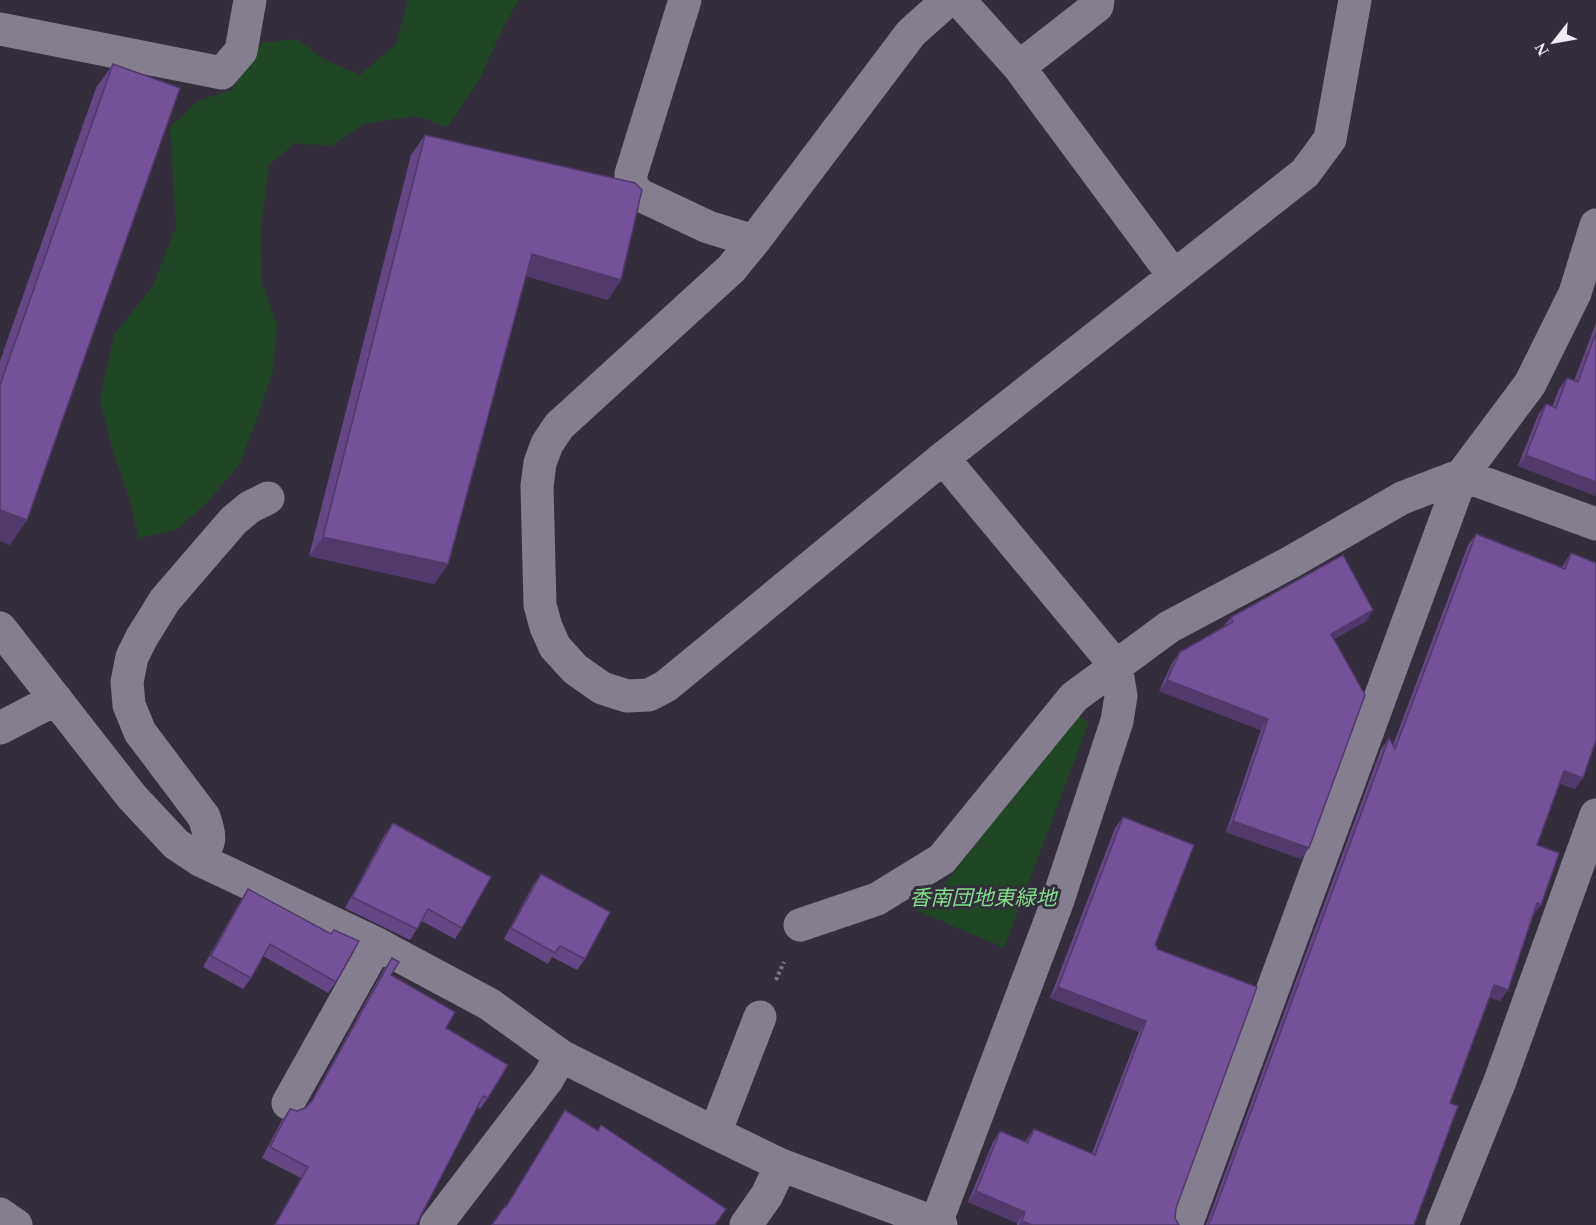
<svg xmlns="http://www.w3.org/2000/svg" width="1596" height="1225" viewBox="0 0 1596 1225" font-family="'Times New Roman','Noto Sans JP',serif">
<style>
.green{fill:#204625}
.lines{fill:none;stroke-linecap:round;stroke-linejoin:round}
.path{stroke:#7b7682;stroke-width:4;stroke-dasharray:3 3;stroke-linecap:butt}
.minor{stroke:#857e8e;stroke-width:33}
.wall{fill:#644784}
.shaded-wall{fill:#51396b}
.building{fill:#745299;stroke:#51396b;stroke-width:1.5}
.labels{text-anchor:middle;dominant-baseline:central;stroke-width:6;stroke-linejoin:round;paint-order:stroke}
.park-label{font-size:21px;font-style:italic;fill:#80dd8b;stroke:#342e3c}
</style>
<rect width="100%" height="100%" fill="#342e3c"/>
<!-- green -->
<path class="green" d="M 408,0 L 519,0 L 505,24 L 478,82 L 447,127 L 416,116 L 364,124 L 331,146 L 295,143 L 269,165 L 261,227 L 262,284 L 277,325 L 273,371 L 256,422 L 239,465 L 208,502 L 176,530 L 138,538 L 130,500 L 113,452 L 100,400 L 114,335 L 153,286 L 176,227 L 170,127 L 198,101 L 232,90 L 261,43 L 296,39 L 325,60 L 360,75 L 396,44 Z
M 1074,713 L 1089,722 L 1004,948 L 909,907 L 948,880 Z"/>
<g class="lines">
<!-- path -->
<path class="path" d="M 776,980 L 784,962"/>
<!-- minor -->
<path class="minor" d="M 685,0 L 631,174 L 631,185 L 640,195 L 708,227 L 754,241
M 948,0 L 911,33 L 754,241 L 731,269 L 559,426 L 547,444 L 540,463 L 537,486 L 540,605 L 546,627 L 555,647 L 575,669 L 602,688 L 627,696 L 649,695 L 666,686 L 943,458 L 1305,173 L 1330,139 L 1355,0
M 959,0 L 1019,67
M 1098,0 L 1097,6 L 1019,67 L 1174,276
M 0,29 L 222,73 L 241,51 L 250,0
M 0,628 L 132,797 L 176,844 L 200,860 L 377,944 L 489,1004 L 561,1056 L 715,1133 L 781,1165 L 941,1225
M 0,728 L 56,699
M 200,860 C 211,841 211,837 204,817 L 140,732 L 129,705 L 127,682 L 132,657 L 142,637 L 165,600 L 234,520 L 250,507 L 268,498
M 800,925 L 877,899 L 942,859 L 1074,697 L 1169,627 L 1291,562 L 1402,498 L 1462,475 L 1596,524
M 288,1103 L 377,944
M 715,1133 L 760,1017
M 0,1214 L 16,1225
M 936,1223 L 1057,903 L 1117,721 L 1121,696 L 1116,666 L 943,458
M 436,1225 L 547,1080 L 561,1056
M 746,1225 L 767,1195 L 781,1165
M 1186,1225 L 1462,475 L 1530,384 L 1575,293 L 1596,225
M 1442,1225 L 1500,1081 L 1596,815"/>
</g>
<!-- wall -->
<path class="wall" d="M 113,64 L 10,545 L 0,541 L 0,361 L 96,88 Z
M 425,135 L 608,300 L 526,276 L 448,564 L 434,584 L 309,556 L 411,155 Z
M 1596,323 L 1596,496 L 1518,466 L 1538,415 L 1546,404 L 1552,407 L 1559,389 L 1567,378 L 1574,381 Z
M 1476,534 L 1562,567 L 1571,553 L 1575,789 L 1559,783 L 1537,845 L 1533,916 L 1500,1001 L 1489,997 L 1450,1103 L 1414,1225 L 1206,1225 L 1381,749 L 1389,738 L 1393,745 L 1468,545 Z
M 1373,610 L 1366,621 L 1334,639 L 1301,859 L 1226,832 L 1261,730 L 1159,691 L 1172,663 L 1180,652 L 1223,627 L 1231,617 Z
M 1123,817 L 1157,949 L 1176,1208 L 1175,1218 L 1179,1225 L 1017,1225 L 1017,1223 L 968,1202 L 993,1142 L 1000,1131 L 1025,1142 L 1034,1129 L 1092,1153 L 1139,1032 L 1050,998 L 1115,828 Z
M 393,823 L 462,928 L 455,939 L 422,921 L 410,940 L 345,908 L 385,834 Z
M 541,874 L 585,959 L 577,970 L 552,957 L 548,964 L 504,939 L 533,885 Z
M 248,889 L 331,934 L 334,930 L 336,982 L 328,993 L 263,956 L 251,978 L 243,989 L 203,967 L 241,900 Z
M 392,958 L 391,975 L 446,1028 L 488,1098 L 480,1109 L 477,1107 L 416,1225 L 274,1225 L 301,1178 L 262,1158 L 282,1120 L 290,1109 L 297,1111 L 305,1108 L 309,1105 L 384,969 Z
M 565,1110 L 598,1130 L 601,1125 L 715,1225 L 491,1225 L 505,1206 L 506,1206 Z"/>
<!-- shaded-wall -->
<path class="shaded-wall" d="M 532,254 L 621,280 L 608,300 L 519,274 Z
M 1526,455 L 1596,482 L 1596,496 L 1518,466 Z
M 0,510 L 27,520 L 10,545 L 0,541 Z
M 323,537 L 448,564 L 434,584 L 309,556 Z
M 1373,610 L 1366,621 L 1323,645 L 1331,634 Z
M 1167,680 L 1268,719 L 1261,730 L 1159,691 Z
M 1564,771 L 1583,778 L 1575,789 L 1556,782 Z
M 1233,821 L 1309,848 L 1301,859 L 1226,832 Z
M 1537,903 L 1541,905 L 1533,916 Z
M 1494,985 L 1508,990 L 1500,1001 L 1486,996 Z
M 1058,987 L 1146,1021 L 1139,1032 L 1050,998 Z
M 976,1191 L 1025,1212 L 1017,1223 L 968,1202 Z
M 1022,1221 L 1032,1225 L 1019,1225 Z"/>
<!-- building -->
<path class="building" d="M 113,64 L 180,88 L 27,520 L 0,510 L 0,385 Z
M 425,135 L 635,183 L 642,190 L 621,280 L 532,254 L 448,564 L 323,537 Z
M 1596,332 L 1596,482 L 1526,455 L 1546,404 L 1556,408 L 1567,378 L 1578,382 Z
M 1476,534 L 1565,569 L 1571,553 L 1596,563 L 1596,740 L 1583,778 L 1564,771 L 1537,845 L 1559,853 L 1541,905 L 1537,903 L 1508,990 L 1494,985 L 1450,1103 L 1458,1106 L 1414,1225 L 1208,1225 L 1211,1220 L 1389,738 L 1395,749 Z
M 1343,555 L 1373,610 L 1331,634 L 1365,695 L 1309,848 L 1233,821 L 1268,719 L 1167,680 L 1180,652 L 1233,622 L 1231,617 Z
M 1123,817 L 1194,845 L 1155,945 L 1157,946 L 1157,949 L 1257,987 L 1176,1208 L 1175,1218 L 1179,1225 L 1032,1225 L 1022,1221 L 1025,1212 L 976,1191 L 1000,1131 L 1028,1143 L 1034,1129 L 1095,1155 L 1146,1021 L 1058,987 Z
M 393,823 L 491,877 L 462,928 L 428,909 L 417,929 L 352,897 Z
M 541,874 L 610,912 L 585,959 L 560,946 L 555,953 L 511,928 Z
M 248,889 L 331,934 L 334,930 L 359,941 L 336,982 L 270,944 L 251,978 L 211,956 Z
M 392,958 L 399,962 L 391,975 L 455,1012 L 446,1028 L 508,1065 L 488,1098 L 483,1096 L 416,1225 L 275,1225 L 308,1167 L 270,1147 L 290,1109 L 297,1111 L 305,1108 L 312,1101 Z
M 565,1110 L 598,1131 L 601,1125 L 726,1209 L 715,1225 L 492,1225 L 505,1206 L 506,1207 Z"/>
<g class="labels">
<!-- park labels -->
<g class="park-label">
<text x="983" y="898">香南団地東緑地</text>
</g>
</g>
<!-- north arrow -->
<g transform="translate(1554 42) rotate(239)" stroke="#342e3c" stroke-width="4.5" paint-order="stroke">
<path d="M0-4.5L10 22L0 15L-10 22Z" fill="#efebf4"/>
<text y="-9" font-size="16" font-weight="bold" text-anchor="middle" fill="#efebf4">N</text>
</g>
</svg>
